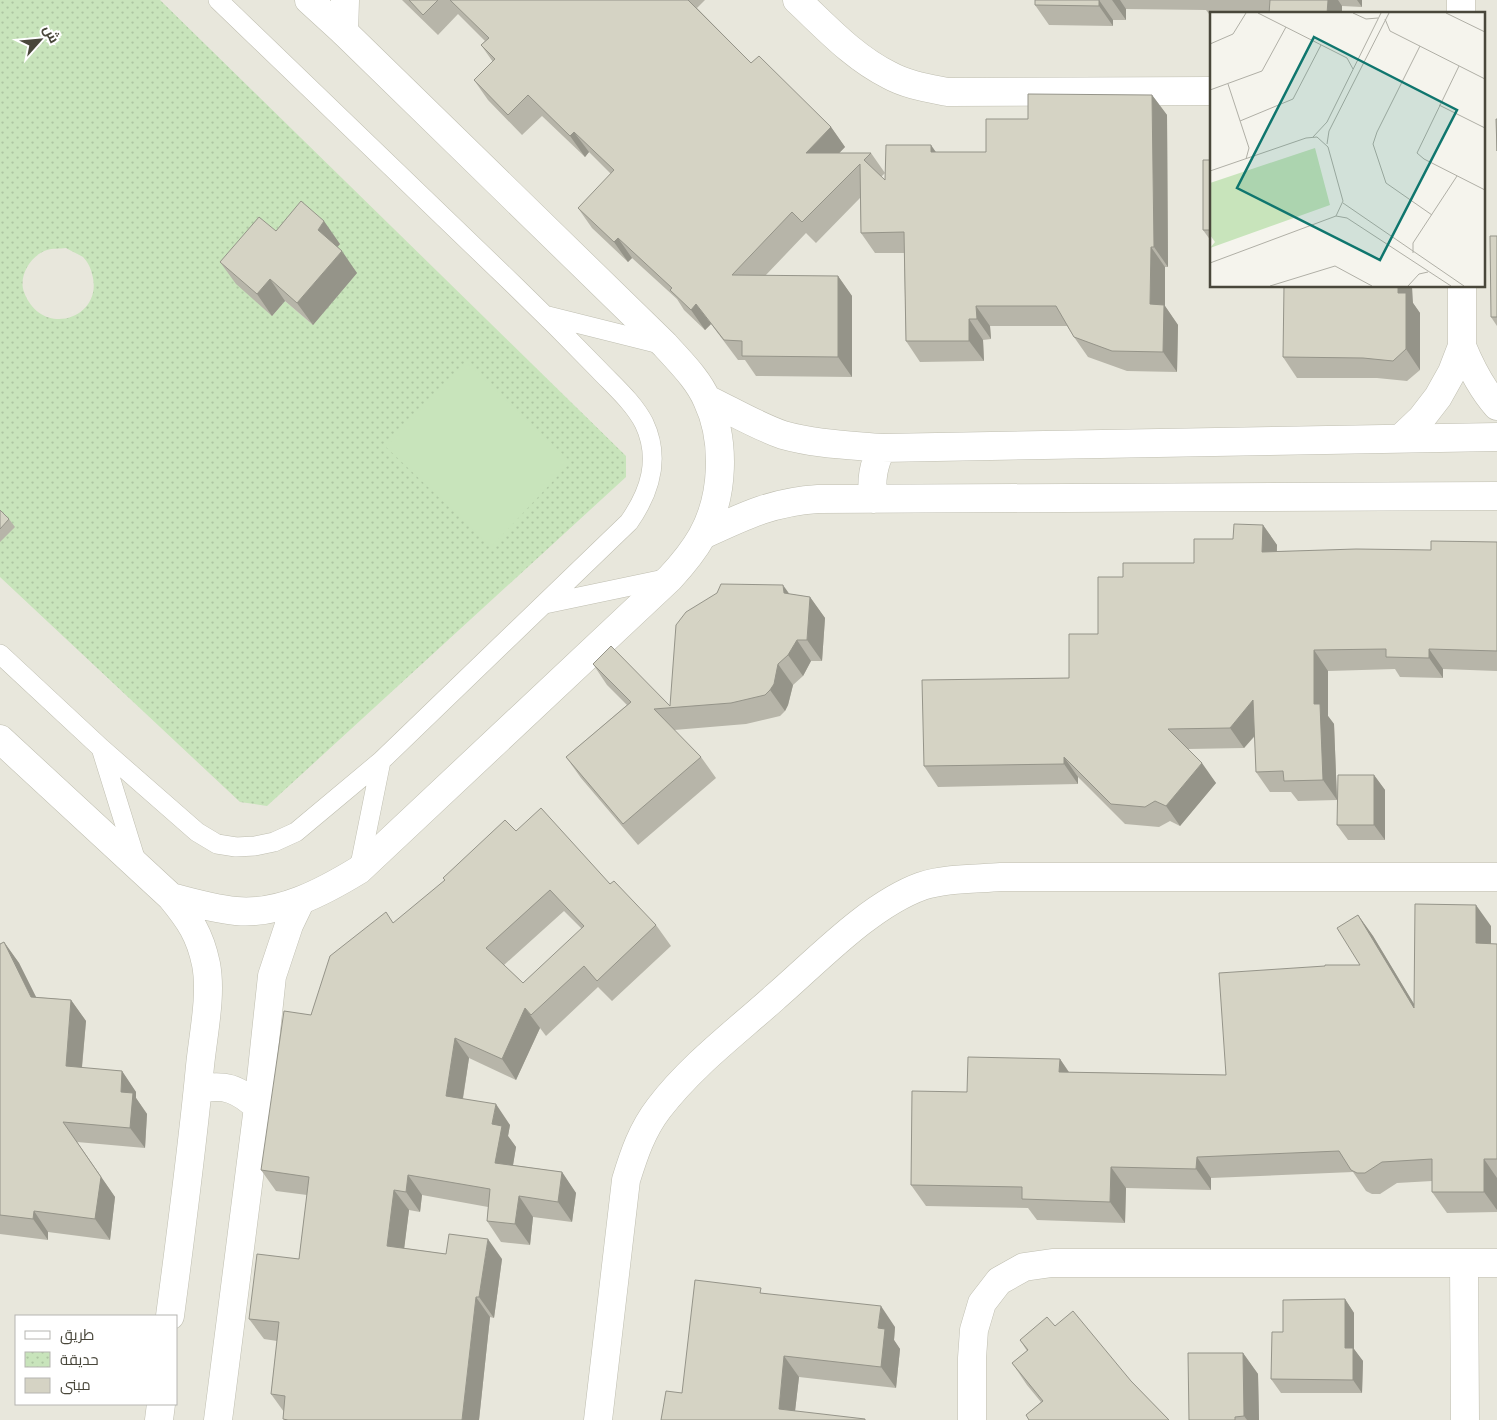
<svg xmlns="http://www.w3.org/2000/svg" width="1497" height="1420" viewBox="0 0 1497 1420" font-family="Commissioner,Cairo,sans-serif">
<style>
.residential{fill:#e8e7dc;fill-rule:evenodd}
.park{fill:url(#park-dots);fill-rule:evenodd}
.pitch{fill:#c8e4bb}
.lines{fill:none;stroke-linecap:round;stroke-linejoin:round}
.service-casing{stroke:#bfbeb0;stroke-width:20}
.minor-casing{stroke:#bfbeb0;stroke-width:29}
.tertiary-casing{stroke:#bfbeb0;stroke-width:29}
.service{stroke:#fff;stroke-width:19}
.minor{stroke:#fff;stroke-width:28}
.tertiary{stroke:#fff;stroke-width:28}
.wall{fill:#b7b5a9;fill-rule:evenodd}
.shaded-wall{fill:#959489}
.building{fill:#d5d3c4;stroke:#959489;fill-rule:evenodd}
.inset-road{fill:none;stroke:#b0afa6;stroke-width:1}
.view{fill:#0f766e;fill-opacity:0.15;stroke:#0f766e;stroke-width:2.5}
.inset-edge{fill:none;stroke:#49473b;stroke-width:2.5}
</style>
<defs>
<pattern id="park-dots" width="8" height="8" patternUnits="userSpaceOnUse" patternTransform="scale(1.25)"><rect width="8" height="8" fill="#c8e4bb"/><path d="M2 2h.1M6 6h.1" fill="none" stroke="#adc5a2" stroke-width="1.8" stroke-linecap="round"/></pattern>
</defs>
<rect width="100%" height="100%" fill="#f5f4ed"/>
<!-- residential -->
<path class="residential" d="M 0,0 L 1497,0 L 1497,1420 L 0,1420 ZM 1211,14 L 1483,14 L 1483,286 L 1211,286 ZM 16,1316 L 176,1316 L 176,1404 L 16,1404 Z"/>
<!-- park -->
<path class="park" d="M 0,0 L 160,0 L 626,456 L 626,477 L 267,806 L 240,802 L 0,577 ZM 317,224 L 339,244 L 333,252 L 313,325 L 285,301 L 272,316 ZM 66,248 C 71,251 78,254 83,257 C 87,261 91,268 92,274 C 105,318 42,340 24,292 C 18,276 31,255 47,250 C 52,248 60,249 66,248 Z"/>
<!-- pitch -->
<path class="pitch" d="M 466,362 L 571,462 L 491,547 L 386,447 Z"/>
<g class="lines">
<!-- service casing -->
<g class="service-casing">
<path id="service" d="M 548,316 L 664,345
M 545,604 L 669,578
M 0,654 L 101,748 L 197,832 L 217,844 L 236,847 L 255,846 L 274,842 L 296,832 L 381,761 L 629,522 C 650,492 661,459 644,423 C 633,402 614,386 598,369 C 571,341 543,313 515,286 C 416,190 317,95 218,0
M 101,748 L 137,864
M 359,870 L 381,761"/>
</g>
<!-- minor casing -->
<g class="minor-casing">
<path id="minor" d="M 797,0 C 826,27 853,57 889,75 C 907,85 928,88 948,92 L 1211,91
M 1461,14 L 1461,0
M 344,32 L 345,0
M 1462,346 C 1471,368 1481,388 1497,406
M 1401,438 L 1421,419 L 1438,397 L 1452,372 L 1462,346 L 1462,286
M 1464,1263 L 1465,1420
M 598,1420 L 626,1180 C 634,1154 642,1130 659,1108 C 691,1066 735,1033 774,998 C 817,961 869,905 922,886 C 946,878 977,879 1001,877 L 1497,877
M 972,1420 L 972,1358 L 974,1330 L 982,1303 L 999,1281 L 1024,1267 L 1052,1263 L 1497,1263"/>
</g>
<!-- tertiary casing -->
<g class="tertiary-casing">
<path id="tertiary" d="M 707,399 C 732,411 757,426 783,435 C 815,444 849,445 882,448 L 1497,437
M 873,499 C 871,480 873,465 882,448
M 703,535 C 744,516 772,502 818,499 L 1497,496
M 0,739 L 171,897 C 193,903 214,909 236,911 C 280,915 323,892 359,870 L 670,578 C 682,565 693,552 702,536 C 724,497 726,440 707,400 C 698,379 680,362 665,345 L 344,32 L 309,0
M 198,1089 C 225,1084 237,1088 258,1107
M 170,1316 C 181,1233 192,1150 200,1066 C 203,1035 212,995 206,964 C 200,935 190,920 171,897
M 159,1420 L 161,1404
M 218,1420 L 258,1107 L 272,976 L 289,925 L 301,900"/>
</g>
<!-- service -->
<use href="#service" class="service"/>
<!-- minor -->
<use href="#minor" class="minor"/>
<!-- tertiary -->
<use href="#tertiary" class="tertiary"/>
</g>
<!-- wall -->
<path class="wall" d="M 402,0 L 705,0 L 697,8 L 751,63 L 831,127 L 845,147 L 839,153 L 871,153 L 885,173 L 881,177 L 885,180 L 937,152 L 986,152 L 1028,119 L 1152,95 L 1167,115 L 1168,267 L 1165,267 L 1165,306 L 1178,325 L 1177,372 L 1127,371 L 1088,357 L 1074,337 L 1067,326 L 990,326 L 991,339 L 983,340 L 984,361 L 920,362 L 906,341 L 904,253 L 875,253 L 861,233 L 860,198 L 816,243 L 806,233 L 765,276 L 838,276 L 852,296 L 852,377 L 756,376 L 745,360 L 738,360 L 711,324 L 705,330 L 684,310 L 677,299 L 632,258 L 628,262 L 592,228 L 578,208 L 611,174 L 589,152 L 585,157 L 542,116 L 522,135 L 488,100 L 474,80 L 493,62 L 481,45 L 485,41 L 458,14 L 438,35 Z
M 1035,0 L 1362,0 L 1362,7 L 1342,6 L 1342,14 L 1209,14 L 1206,10 L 1126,9 L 1126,20 L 1113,20 L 1113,26 L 1049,25 L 1035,5 Z
M 1211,160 L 1211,241 L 1203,230 Z
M 276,231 L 340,244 L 337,247 L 357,273 L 313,325 L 285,301 L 272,316 L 236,284 L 220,262 Z
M 1497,236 L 1497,326 L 1491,317 Z
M 1413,303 L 1420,313 L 1420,370 L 1407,381 L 1377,378 L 1297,378 L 1283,357 Z
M 0,510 L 9,519 L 15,527 L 0,542 Z
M 1263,525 L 1277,545 L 1277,551 L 1431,550 L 1497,542 L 1497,671 L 1443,669 L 1443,678 L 1400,677 L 1395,669 L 1328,671 L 1328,716 L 1334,724 L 1337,800 L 1298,801 L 1291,792 L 1270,792 L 1256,772 L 1255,736 L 1244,748 L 1188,749 L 1216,783 L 1180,826 L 1170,821 L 1159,827 L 1125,824 L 1078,777 L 1078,784 L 938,787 L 924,766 L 1069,678 L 1098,634 L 1123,577 L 1194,563 L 1233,539 Z
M 790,594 L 810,597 L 825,618 L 822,661 L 811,661 L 803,676 L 793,685 L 788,705 L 785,711 L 780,716 L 746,724 L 674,730 L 701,757 L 716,778 L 638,845 L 581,778 L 566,757 L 627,705 L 607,685 L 593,664 L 670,706 Z
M 1374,775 L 1385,790 L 1385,840 L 1348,840 L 1337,825 Z
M 516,831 L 610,884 L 656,925 L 671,946 L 612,1001 L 598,987 L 546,1036 L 540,1028 L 516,1080 L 469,1058 L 463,1099 L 510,1125 L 508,1136 L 516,1147 L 513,1165 L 562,1172 L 576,1193 L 572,1222 L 533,1217 L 530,1245 L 501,1242 L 487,1221 L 488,1207 L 422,1195 L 420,1212 L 409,1210 L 404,1248 L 446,1254 L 502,1259 L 494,1318 L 490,1317 L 479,1420 L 284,1420 L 284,1412 L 271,1394 L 277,1341 L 264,1339 L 249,1319 L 299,1259 L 307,1195 L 276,1191 L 261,1170 L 311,1015 ZM 564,911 L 582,929 L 523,983 L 504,965 Z
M 1358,915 L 1373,936 L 1414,1004 L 1491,926 L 1491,944 L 1497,944 L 1497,1212 L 1447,1213 L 1432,1192 L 1432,1181 L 1397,1183 L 1380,1194 L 1372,1194 L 1366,1191 L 1353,1172 L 1211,1178 L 1211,1190 L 1126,1188 L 1125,1223 L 1037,1220 L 1028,1208 L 926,1206 L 911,1185 L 967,1092 L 1060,1059 L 1069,1072 L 1226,1075 L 1360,965 Z
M 4,942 L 19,963 L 36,997 L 71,1000 L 86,1021 L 82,1068 L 122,1071 L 136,1092 L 136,1098 L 147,1114 L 145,1148 L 77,1142 L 115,1197 L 110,1240 L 48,1232 L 48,1240 L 0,1234 L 0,944 Z
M 764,1293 L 895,1327 L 894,1340 L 900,1349 L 896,1388 L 799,1377 L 795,1411 L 661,1420 L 682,1393 Z
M 1345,1299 L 1354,1313 L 1354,1349 L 1363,1361 L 1362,1393 L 1281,1393 L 1271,1379 L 1283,1332 Z
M 1055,1326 L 1131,1381 L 1169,1420 L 1029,1420 L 1026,1415 L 1041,1402 L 1027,1385 L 1012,1363 L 1027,1351 L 1020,1340 Z
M 1243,1353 L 1258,1374 L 1259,1420 L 1189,1420 Z"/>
<!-- shaded-wall -->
<path class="shaded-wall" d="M 1099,0 L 1113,20 L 1113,26 L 1099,6 Z
M 1112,0 L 1120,0 L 1126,9 L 1126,20 Z
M 1328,0 L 1338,0 L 1342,6 L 1342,14 L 1327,14 Z
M 1357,0 L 1362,0 L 1362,7 Z
M 1152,95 L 1167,115 L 1168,267 L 1154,247 Z
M 831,127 L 845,147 L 820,173 L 806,153 Z
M 574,132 L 589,152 L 585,157 L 570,136 Z
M 931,145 L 945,165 L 931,152 Z
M 324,221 L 340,244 L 333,252 L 318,230 Z
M 618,238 L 632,258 L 628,262 L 614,242 Z
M 1151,247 L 1165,267 L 1165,306 L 1178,325 L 1177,372 L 1163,352 L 1150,304 Z
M 342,251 L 357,273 L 313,325 L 297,303 Z
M 838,276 L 852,296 L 852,377 L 838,357 Z
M 270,279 L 285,301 L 272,316 L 257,294 Z
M 1398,286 L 1412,286 L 1413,303 L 1420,313 L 1420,370 L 1406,349 L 1398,293 Z
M 696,304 L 711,324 L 705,330 L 691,310 Z
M 976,306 L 990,326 L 991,339 L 977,319 Z
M 969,319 L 983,340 L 984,361 L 969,341 Z
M 1263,525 L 1277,545 L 1276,572 L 1262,552 Z
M 783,585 L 798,606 L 784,593 Z
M 810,597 L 825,618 L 822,661 L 807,640 Z
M 797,640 L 811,661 L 803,676 L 788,655 Z
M 1429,649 L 1443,669 L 1443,678 L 1429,658 Z
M 1314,650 L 1328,671 L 1328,716 L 1334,724 L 1337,800 L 1323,780 L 1314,704 Z
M 778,664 L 793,685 L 788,705 L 785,711 L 770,690 Z
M 1253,700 L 1268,720 L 1244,748 L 1230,728 Z
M 1064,757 L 1078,777 L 1078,784 L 1064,764 Z
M 1202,763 L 1216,783 L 1180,826 L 1166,806 Z
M 1374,775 L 1385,790 L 1385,840 L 1374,825 Z
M 1476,905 L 1491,926 L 1491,964 L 1476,943 Z
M 1358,915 L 1373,936 L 1429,1029 L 1414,1008 Z
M 4,942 L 19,963 L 46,1017 L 31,997 Z
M 71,1000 L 86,1021 L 80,1087 L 66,1066 Z
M 525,1008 L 540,1028 L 516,1080 L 502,1059 Z
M 455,1038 L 469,1058 L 460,1116 L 446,1096 Z
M 1060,1059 L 1074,1080 L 1059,1072 Z
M 122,1071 L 136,1092 L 136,1098 L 147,1114 L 145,1148 L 130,1128 L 121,1092 Z
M 496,1104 L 510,1125 L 508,1136 L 516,1147 L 510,1183 L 495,1163 L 492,1124 Z
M 77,1142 L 115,1197 L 110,1240 L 95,1219 Z
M 1197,1157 L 1211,1178 L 1211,1190 L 1196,1169 Z
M 1484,1159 L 1497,1178 L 1497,1210 L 1484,1192 Z
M 1111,1167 L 1126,1188 L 1125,1223 L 1110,1202 Z
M 562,1172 L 576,1193 L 572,1222 L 558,1202 Z
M 408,1175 L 422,1195 L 420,1212 L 406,1192 Z
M 394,1190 L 409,1210 L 402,1266 L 387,1246 Z
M 519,1196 L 533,1217 L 530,1245 L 515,1224 Z
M 34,1211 L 48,1232 L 48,1240 L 33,1219 Z
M 488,1239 L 502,1259 L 494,1318 L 479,1297 Z
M 476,1297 L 490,1317 L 479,1420 L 462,1420 Z
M 1345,1299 L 1354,1313 L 1354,1349 L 1363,1361 L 1362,1393 L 1353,1380 L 1345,1348 Z
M 881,1306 L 895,1327 L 894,1340 L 900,1349 L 896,1388 L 881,1367 L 878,1328 Z
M 1243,1353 L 1258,1374 L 1259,1420 L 1247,1420 L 1244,1416 Z
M 784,1356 L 799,1377 L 794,1420 L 779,1409 Z"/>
<!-- building -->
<path class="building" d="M 409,0 L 438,0 L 423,15 Z
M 450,0 L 688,0 L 751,63 L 759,56 L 831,127 L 806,153 L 871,153 L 864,160 L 885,180 L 886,145 L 931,145 L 931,152 L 986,152 L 986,119 L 1028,119 L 1028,94 L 1152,95 L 1154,247 L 1151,247 L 1150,304 L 1164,305 L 1163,352 L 1112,351 L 1074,337 L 1056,306 L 976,306 L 977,319 L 969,319 L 969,341 L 906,341 L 904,232 L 861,233 L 860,164 L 802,222 L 792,212 L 732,275 L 838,276 L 838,357 L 742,356 L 742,341 L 724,340 L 696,304 L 691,310 L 670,290 L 672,288 L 618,238 L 614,242 L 578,208 L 614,170 L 574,132 L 570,136 L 528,95 L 508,115 L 474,80 L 495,59 L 481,45 L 489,38 Z
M 1035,0 L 1099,0 L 1099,6 L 1035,5 Z
M 1270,0 L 1328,0 L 1327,14 L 1269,14 Z
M 1496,119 L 1497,119 L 1497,151 Z
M 1203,160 L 1211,160 L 1211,230 L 1203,230 Z
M 301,201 L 324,221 L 318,230 L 342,251 L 297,303 L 270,279 L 257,294 L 220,262 L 259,217 L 276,231 Z
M 1490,236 L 1497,236 L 1497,317 L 1491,317 Z
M 1284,286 L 1398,286 L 1398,293 L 1406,293 L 1406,349 L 1393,361 L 1363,358 L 1283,357 Z
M 0,510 L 9,519 L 0,529 Z
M 1234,524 L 1263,525 L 1262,552 L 1356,549 L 1431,550 L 1431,541 L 1497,542 L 1497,651 L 1429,649 L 1429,658 L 1386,657 L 1386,649 L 1314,650 L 1314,704 L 1320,704 L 1323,780 L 1284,781 L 1283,771 L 1256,772 L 1253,700 L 1230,728 L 1168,729 L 1202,763 L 1166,806 L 1155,801 L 1145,807 L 1111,804 L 1064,757 L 1064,764 L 924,766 L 922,680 L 1069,678 L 1069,634 L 1098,634 L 1098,577 L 1123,577 L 1123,563 L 1194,563 L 1194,539 L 1233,539 Z
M 721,584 L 783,585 L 784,593 L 810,597 L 807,640 L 797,640 L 788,655 L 778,664 L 774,684 L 770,690 L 765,695 L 731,703 L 654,709 L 701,757 L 623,824 L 566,757 L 631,702 L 593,664 L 611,646 L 670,706 L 676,625 L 686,612 L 717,593 Z
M 1338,775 L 1374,775 L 1374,825 L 1337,825 Z
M 541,808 L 610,884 L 614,881 L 656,925 L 597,981 L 584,966 L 531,1015 L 525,1008 L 502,1059 L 455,1038 L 446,1096 L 496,1104 L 492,1124 L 502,1126 L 495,1163 L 562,1172 L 558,1202 L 519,1196 L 515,1224 L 487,1221 L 490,1189 L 408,1175 L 406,1192 L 394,1190 L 387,1246 L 446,1254 L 449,1234 L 488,1239 L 479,1297 L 476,1297 L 462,1420 L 288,1420 L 283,1419 L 285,1396 L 271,1394 L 279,1322 L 249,1319 L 257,1254 L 299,1259 L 309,1177 L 261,1170 L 284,1011 L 311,1015 L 330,956 L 386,912 L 393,923 L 445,880 L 443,878 L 505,820 L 516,831 ZM 550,890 L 584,926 L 523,983 L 486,948 Z
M 1415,904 L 1476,905 L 1476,943 L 1497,944 L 1497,1159 L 1484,1159 L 1484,1192 L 1432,1192 L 1432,1159 L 1382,1162 L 1365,1173 L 1357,1173 L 1351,1170 L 1339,1151 L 1197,1157 L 1196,1169 L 1111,1167 L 1110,1202 L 1022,1199 L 1022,1187 L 911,1185 L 912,1091 L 967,1092 L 968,1057 L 1060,1059 L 1059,1072 L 1226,1075 L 1219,973 L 1325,966 L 1325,965 L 1360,965 L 1337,928 L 1358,915 L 1414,1008 Z
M 4,942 L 31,997 L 71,1000 L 66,1066 L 122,1071 L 121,1092 L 133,1093 L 130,1128 L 63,1122 L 101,1177 L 95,1219 L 34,1211 L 33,1219 L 0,1215 L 0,944 Z
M 695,1280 L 761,1288 L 760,1293 L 881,1306 L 878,1328 L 885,1329 L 881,1367 L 784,1356 L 779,1409 L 865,1419 L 865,1420 L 661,1420 L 666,1391 L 682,1393 Z
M 1345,1299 L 1345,1348 L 1353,1348 L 1353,1380 L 1271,1379 L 1272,1332 L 1283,1332 L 1283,1300 Z
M 1073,1311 L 1131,1381 L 1169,1420 L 1029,1420 L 1026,1415 L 1043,1401 L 1012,1363 L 1028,1350 L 1020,1340 L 1047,1317 L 1055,1326 Z
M 1188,1353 L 1243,1353 L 1244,1416 L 1235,1417 L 1235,1420 L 1189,1420 Z"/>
<!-- overview -->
<g transform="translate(1210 12)">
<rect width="275" height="275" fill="#f5f4ed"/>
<path d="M 105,136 L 120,193 L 0,236 L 5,230 L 0,223 L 0,171 Z" fill="#c8e4bb"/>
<path d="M89 151a8 8 0 1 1 16 0a8 8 0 1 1-16 0Z" fill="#c8e4bb"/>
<path class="inset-road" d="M 48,1 L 137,46 L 143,57M 143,1 L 156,7 L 168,6M 236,1 L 275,20M 175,7 L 180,19 L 275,67M 0,32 L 23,22 L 36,1M 210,34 L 167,120 L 163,132 L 176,171 L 222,203M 249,54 L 207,141 L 214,147 L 275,178M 18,72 L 39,136 L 36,147M 0,78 L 52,59 L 76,15M 229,93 L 275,116M 30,109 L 83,87 L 111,33M 103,125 L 117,110 L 171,1M 117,132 L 119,119 L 179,1M 0,159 L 96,126 L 107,125 L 118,135 L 133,189 L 126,204 L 0,251M 133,191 L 254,274M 126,204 L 137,206 L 241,274M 203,241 L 203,231 L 247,164M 60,274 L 125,254 L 162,274M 198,274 L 209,262 L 218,260"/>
<path class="view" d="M 104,25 L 247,98 L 170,248 L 27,176 Z"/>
<rect width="275" height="275" class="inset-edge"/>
</g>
<!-- legend -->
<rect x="15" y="1315" width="162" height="90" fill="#ffffff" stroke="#b6b5b1"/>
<rect x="25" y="1331" width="25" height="8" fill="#ffffff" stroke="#b6b5b1"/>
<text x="60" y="1340" font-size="15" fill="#49473b">طريق</text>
<rect x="25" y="1352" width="25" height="15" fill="url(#park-dots)" stroke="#b6b5b1"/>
<text x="60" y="1365" font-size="15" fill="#49473b">حديقة</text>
<rect x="25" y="1378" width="25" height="15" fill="#d5d3c4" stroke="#b6b5b1"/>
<text x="60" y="1390" font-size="15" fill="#49473b">مبنى</text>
<!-- north arrow -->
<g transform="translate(40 40) rotate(63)" stroke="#ffffff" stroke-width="4" paint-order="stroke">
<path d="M0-4L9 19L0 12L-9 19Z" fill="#49473b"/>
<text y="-8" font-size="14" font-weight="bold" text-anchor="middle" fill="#49473b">ش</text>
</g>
</svg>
